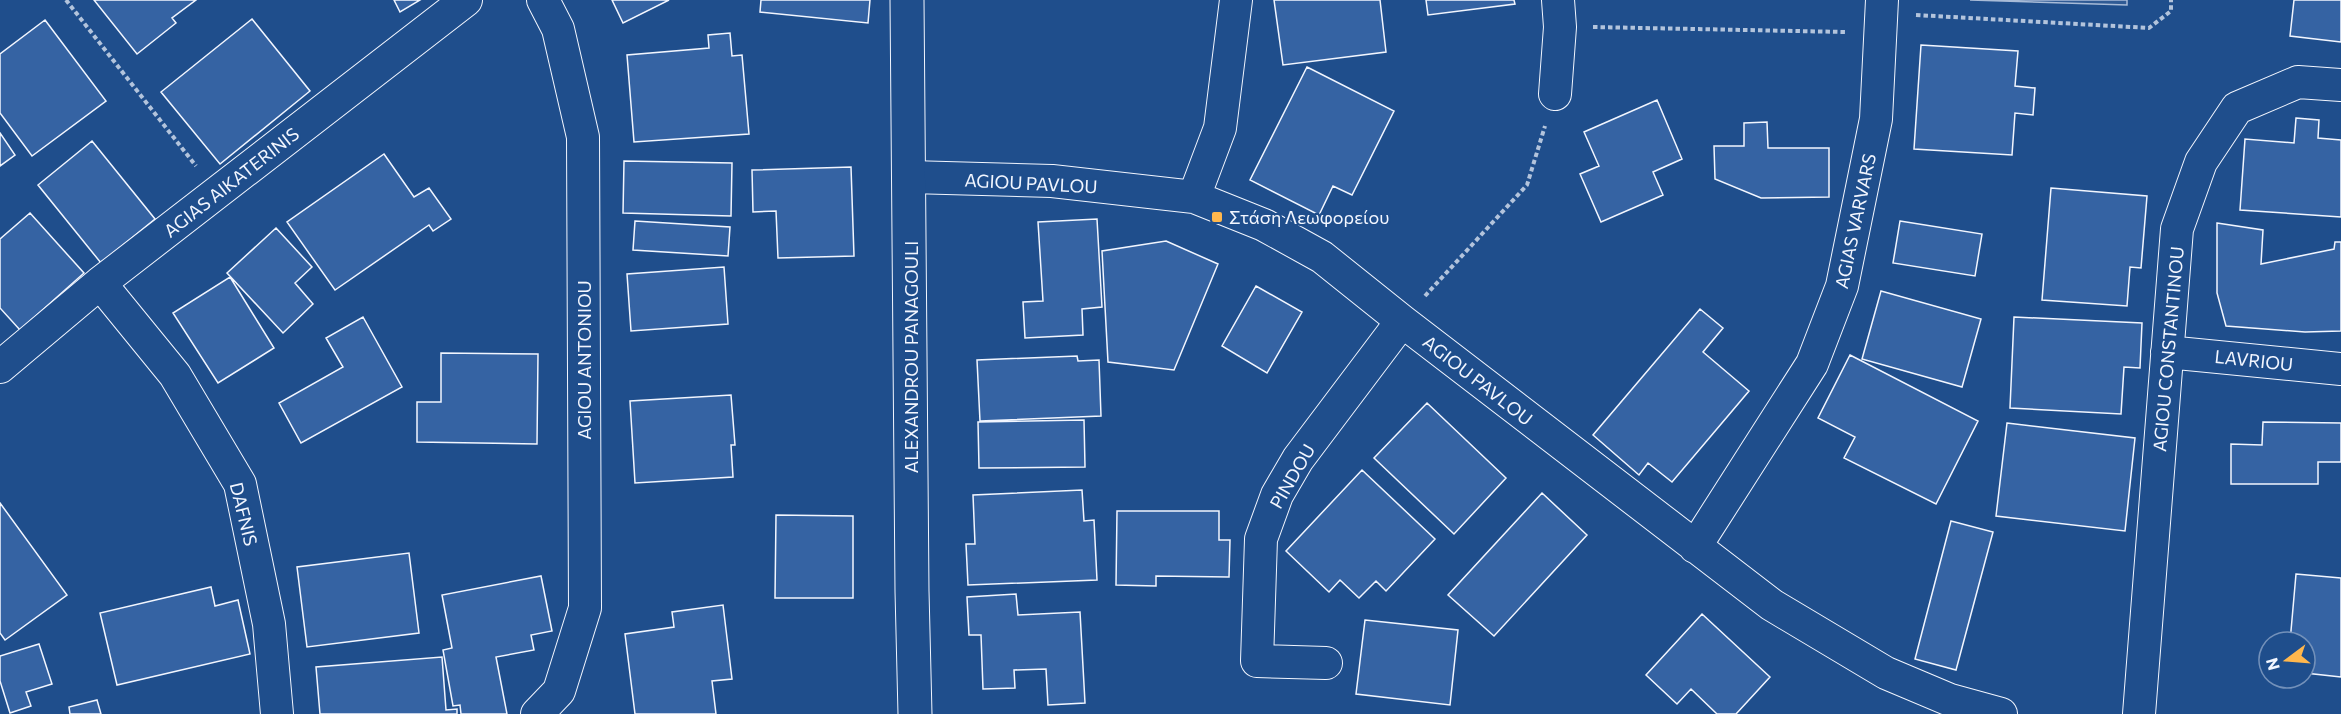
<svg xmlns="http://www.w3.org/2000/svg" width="2341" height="714" viewBox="0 0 2341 714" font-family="Commissioner,sans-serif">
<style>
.green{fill:#305b95;stroke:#a8bbd7;stroke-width:1.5}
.building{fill:#3563a3;stroke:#f2f6ff;stroke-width:1.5}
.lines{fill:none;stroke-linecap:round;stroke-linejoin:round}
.minor-casing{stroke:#f2f6ff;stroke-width:34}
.tertiary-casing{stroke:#f2f6ff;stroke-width:35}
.path{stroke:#b3c4dc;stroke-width:4;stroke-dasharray:4.5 3;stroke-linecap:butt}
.minor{stroke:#1f4e8c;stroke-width:32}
.tertiary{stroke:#1f4e8c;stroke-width:33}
.poi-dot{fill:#ffb74d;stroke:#1f4e8c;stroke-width:2}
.labels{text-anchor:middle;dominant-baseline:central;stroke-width:4.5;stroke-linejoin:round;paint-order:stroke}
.street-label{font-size:18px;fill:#f2f6ff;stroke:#1f4e8c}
.poi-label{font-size:18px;fill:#f2f6ff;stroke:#1f4e8c;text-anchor:start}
</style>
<rect width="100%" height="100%" fill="#1f4e8c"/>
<!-- green -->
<path class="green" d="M 1970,0 L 2127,0 L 2127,5 Z"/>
<!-- building -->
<path class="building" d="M 94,0 L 196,0 L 172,18 L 176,23 L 137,54 Z
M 394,0 L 420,0 L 400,12 Z
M 612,0 L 669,0 L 623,23 Z
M 761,0 L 870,0 L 868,23 L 760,12 Z
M 1274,0 L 1380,0 L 1386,52 L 1283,65 Z
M 1426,0 L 1514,0 L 1515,4 L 1428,15 Z
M 2294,0 L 2341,0 L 2341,42 L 2290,36 Z
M 252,19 L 310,91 L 220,164 L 161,92 Z
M 45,20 L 106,101 L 32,156 L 0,113 L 0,54 Z
M 730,33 L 732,56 L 742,55 L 749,134 L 634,142 L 627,55 L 709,48 L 708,35 Z
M 1921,45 L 2018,51 L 2015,86 L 2035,88 L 2033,115 L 2015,113 L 2012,155 L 1914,149 Z
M 1307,67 L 1394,111 L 1352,195 L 1333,186 L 1319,215 L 1250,180 Z
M 1657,100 L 1682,159 L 1653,172 L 1663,195 L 1601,222 L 1580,174 L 1599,166 L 1584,132 Z
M 2296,118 L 2319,120 L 2318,138 L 2341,140 L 2341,217 L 2240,210 L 2245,139 L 2294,143 Z
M 1767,122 L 1768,148 L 1829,148 L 1829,197 L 1761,198 L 1715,179 L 1714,146 L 1744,146 L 1744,123 Z
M 0,133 L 15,155 L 0,166 Z
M 92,141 L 155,219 L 101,263 L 38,185 Z
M 384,154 L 414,197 L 429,188 L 451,219 L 433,231 L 429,225 L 335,290 L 287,222 Z
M 624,161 L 732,163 L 731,216 L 623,213 Z
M 851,167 L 854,256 L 778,258 L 776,211 L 753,212 L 752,170 Z
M 2051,188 L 2147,196 L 2141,268 L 2130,267 L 2127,306 L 2042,300 Z
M 30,213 L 84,273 L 20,330 L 0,308 L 0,239 Z
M 1097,219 L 1102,307 L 1082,309 L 1083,335 L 1025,338 L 1023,302 L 1043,301 L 1038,222 Z
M 635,221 L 730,227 L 728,256 L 633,250 Z
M 1900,221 L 1982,234 L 1975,276 L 1893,263 Z
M 2217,223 L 2263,230 L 2261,264 L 2334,249 L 2335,242 L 2341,242 L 2341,331 L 2305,332 L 2226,326 L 2217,293 Z
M 276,228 L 312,267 L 295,283 L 313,304 L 283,333 L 227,273 Z
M 1166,241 L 1218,264 L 1174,370 L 1108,362 L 1102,251 Z
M 724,267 L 728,324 L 631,331 L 627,274 Z
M 230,277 L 274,348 L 218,383 L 173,313 Z
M 1256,286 L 1302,312 L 1267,373 L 1222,346 Z
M 1881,291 L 1981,319 L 1962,387 L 1862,359 Z
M 1700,309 L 1723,328 L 1703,352 L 1749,391 L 1672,482 L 1648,463 L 1639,475 L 1593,435 Z
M 363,317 L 402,387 L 301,443 L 279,403 L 343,367 L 326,338 Z
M 2014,317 L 2142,323 L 2140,368 L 2124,367 L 2121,414 L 2010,408 Z
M 441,353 L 538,354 L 537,444 L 417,442 L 417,402 L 441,402 Z
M 1850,355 L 1978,421 L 1936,504 L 1844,458 L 1855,437 L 1818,418 Z
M 1077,356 L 1078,361 L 1099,360 L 1101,416 L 980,421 L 977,360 Z
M 731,395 L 735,445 L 731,445 L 733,477 L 635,483 L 630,401 Z
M 1427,403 L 1506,478 L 1454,534 L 1374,458 Z
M 1084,420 L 1085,467 L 979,468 L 978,422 Z
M 2263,422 L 2341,423 L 2341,462 L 2318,462 L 2318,484 L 2231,484 L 2231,444 L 2262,445 Z
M 2007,423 L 2135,438 L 2125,531 L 1996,516 Z
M 1362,470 L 1435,539 L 1386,591 L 1376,581 L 1359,598 L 1340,580 L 1329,592 L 1286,551 Z
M 1082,490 L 1084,521 L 1094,520 L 1097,580 L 968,585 L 966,544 L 975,544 L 973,495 Z
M 1542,493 L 1587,535 L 1494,636 L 1448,595 Z
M 0,503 L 67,595 L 5,640 L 0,633 Z
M 1117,511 L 1219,511 L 1219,540 L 1230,540 L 1229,577 L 1156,576 L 1156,586 L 1116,585 Z
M 776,515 L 853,516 L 853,598 L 775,598 Z
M 1951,521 L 1993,532 L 1956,670 L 1915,659 Z
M 409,553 L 419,633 L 307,647 L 297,567 Z
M 2296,574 L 2341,578 L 2341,677 L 2305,673 L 2305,642 L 2290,642 Z
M 541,576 L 552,631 L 531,635 L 534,650 L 496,657 L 507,714 L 461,714 L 460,705 L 453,706 L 443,650 L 452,648 L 442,595 Z
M 211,587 L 215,606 L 238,600 L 250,654 L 117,685 L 100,613 Z
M 1016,594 L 1018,615 L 1080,612 L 1085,703 L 1048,705 L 1046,669 L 1014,670 L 1015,688 L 983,689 L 981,635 L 969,635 L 967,597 Z
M 723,605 L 732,679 L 712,681 L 716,714 L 635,714 L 625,634 L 674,627 L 672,612 Z
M 1702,614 L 1770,677 L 1736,714 L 1717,714 L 1691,689 L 1677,704 L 1646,675 Z
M 1365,620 L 1458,630 L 1450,705 L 1356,694 Z
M 39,644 L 52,684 L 26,692 L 31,706 L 10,713 L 0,681 L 0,656 Z
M 442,657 L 446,710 L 457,709 L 457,714 L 320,714 L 316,667 Z
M 97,700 L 101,714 L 70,714 L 69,707 Z"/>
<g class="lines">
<!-- minor casing -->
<g class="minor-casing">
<path id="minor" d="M 1555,94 L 1560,27 L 1558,0
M 910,177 L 1052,181 L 1194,197 L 1264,225 L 1322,257 L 1402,321 L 1772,605 L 1886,673 L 1950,700 L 2001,714
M 1194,197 L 1220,128 L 1236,0
M 100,283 L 175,375 L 240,484 L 269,624 L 277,714
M 2167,352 L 2341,369
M 0,367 L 100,283 L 466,0
M 1695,547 L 1812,364 L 1842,286 L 1876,119 L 1882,0
M 1326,663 L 1257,661 L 1261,539 L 1277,495 L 1298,459 L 1402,321
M 537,714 L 559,691 L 585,608 L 583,137 L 558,29 L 543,0
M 2139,714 L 2177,229 L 2201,162 L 2237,108 L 2298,82 L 2341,85"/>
</g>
<!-- tertiary casing -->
<g class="tertiary-casing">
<path id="tertiary" d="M 907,0 L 912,591 L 915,714"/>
</g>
<!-- path -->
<path class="path" d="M 66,0 L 196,166
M 1916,15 L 2149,28 L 2171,11 L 2171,0
M 1593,27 L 1846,32
M 1425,296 L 1527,185 L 1545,126"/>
<!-- minor -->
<use href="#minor" class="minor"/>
<!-- tertiary -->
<use href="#tertiary" class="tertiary"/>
</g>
<!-- markers -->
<rect class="poi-dot" x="1211" y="211" width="12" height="12" rx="3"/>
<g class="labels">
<!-- street labels -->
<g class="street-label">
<text transform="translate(231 182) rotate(-38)">AGIAS AIKATERINIS</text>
<text transform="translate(1031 183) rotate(3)">AGIOU PAVLOU</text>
<text transform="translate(1855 221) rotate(-78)">AGIAS VARVARS</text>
<text transform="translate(2168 349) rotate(-85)">AGIOU CONSTANTINOU</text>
<text transform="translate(911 357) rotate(-90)">ALEXANDROU PANAGOULI</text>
<text transform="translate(584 360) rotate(-90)">AGIOU ANTONIOU</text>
<text transform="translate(2254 360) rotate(6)">LAVRIOU</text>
<text transform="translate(1478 380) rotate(38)">AGIOU PAVLOU</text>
<text transform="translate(1292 476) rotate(-60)">PINDOU</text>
<text transform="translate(244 514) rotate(76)">DAFNIS</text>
</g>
<!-- poi labels -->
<g class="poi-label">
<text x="1229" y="217">Στάση Λεωφορείου</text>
</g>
</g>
<!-- north arrow -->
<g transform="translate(2287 660) rotate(254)"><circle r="28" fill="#1f4e8c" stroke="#7391ba" stroke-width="1.5"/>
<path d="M0-4.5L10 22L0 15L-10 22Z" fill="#ffb74d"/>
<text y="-9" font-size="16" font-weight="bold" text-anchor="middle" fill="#f2f6ff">N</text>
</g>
</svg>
